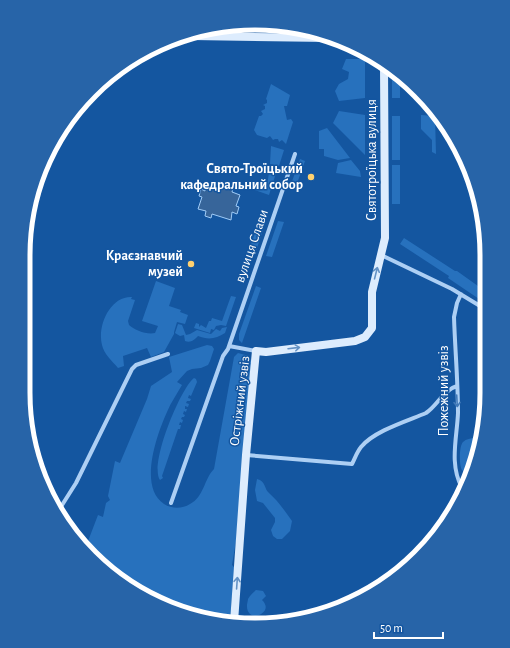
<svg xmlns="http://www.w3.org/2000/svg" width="510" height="648" viewBox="0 0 510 648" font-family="'Alegreya Sans',sans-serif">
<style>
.green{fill:#2771bd}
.water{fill:#37659a;stroke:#9fcbf7}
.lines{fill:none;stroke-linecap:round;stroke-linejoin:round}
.street{stroke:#adcff4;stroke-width:4}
.secondary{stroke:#ddecfd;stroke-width:8}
.oneway{stroke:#6492c5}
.oneway2{stroke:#427ab9}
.poi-dot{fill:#ffd170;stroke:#1456a0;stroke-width:1.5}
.labels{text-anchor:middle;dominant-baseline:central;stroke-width:3;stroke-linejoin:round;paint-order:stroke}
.street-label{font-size:14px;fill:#fff;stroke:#1456a0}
.poi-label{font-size:14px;font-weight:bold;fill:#fff;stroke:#1456a0;text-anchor:end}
.rim{fill:none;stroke:#fff;stroke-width:5}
</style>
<rect width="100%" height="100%" fill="#1456a0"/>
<!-- green -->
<path class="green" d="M 346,59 L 365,59 L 365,98 L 339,101 L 335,91 L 339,84 L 348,79 L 349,72 L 342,69 Z
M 392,69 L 396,71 L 400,75 L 400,98 L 392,98 Z
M 271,84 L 290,95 L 287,106 L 284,106 L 287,120 L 291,119 L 293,122 L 286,144 L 282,140 L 279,142 L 278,139 L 275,139 L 273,140 L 270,136 L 267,138 L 257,135 L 254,130 L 259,116 L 261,116 L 263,114 L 261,111 L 265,109 L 265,106 L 263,105 L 267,103 L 267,100 L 266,99 Z
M 339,111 L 365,115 L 365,155 L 333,123 Z
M 421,115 L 435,116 L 436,154 L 432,152 L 432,140 L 421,129 Z
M 392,116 L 400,116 L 400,160 L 392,160 Z
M 327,128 L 350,158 L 338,160 L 324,156 L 324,149 L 319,149 L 319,131 Z
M 271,146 L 284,150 L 279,166 L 270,164 Z
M 300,159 L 305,161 L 295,189 L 290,187 Z
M 351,160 L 360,171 L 361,177 L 336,173 L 338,163 Z
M 392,165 L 400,165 L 400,204 L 392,204 Z
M 270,166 L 277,168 L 277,170 L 269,195 L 249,188 L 250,184 L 267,186 Z
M 278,221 L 284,222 L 272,257 L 266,256 Z
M 258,225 L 264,227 L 256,251 L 246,258 Z
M 404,238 L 455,271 L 457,271 L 485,291 L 485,303 L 448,278 L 449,276 L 400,244 Z
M 156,281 L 175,288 L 169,306 L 181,310 L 180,312 L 188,315 L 185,324 L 177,322 L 174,332 L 174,334 L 164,352 L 151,357 L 147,348 L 123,356 L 124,366 L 118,368 C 112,361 104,354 102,345 C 97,326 110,296 132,297 L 131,299 L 135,300 L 128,321 L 129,325 C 134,330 147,335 155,333 L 158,326 L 142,321 Z
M 256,286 L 261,288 L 242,343 L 239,340 L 239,334 Z
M 231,296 L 236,297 L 226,326 L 221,325 L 216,326 L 214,330 L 211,329 L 210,333 L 194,328 L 196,323 L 199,324 L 199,327 L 201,325 L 206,328 L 209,321 L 211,321 L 212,318 L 222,321 Z
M 178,324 L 182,325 L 186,335 L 190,334 L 197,330 L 211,334 L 216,329 L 220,331 L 222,328 L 227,327 L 225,333 C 216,339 208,340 198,336 C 194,340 191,343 185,341 L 184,335 L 180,336 L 175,333 Z
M 207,345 L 212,346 L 214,349 L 210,361 L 208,365 L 201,368 L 192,369 L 187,371 L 177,382 L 182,385 C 177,394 171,402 167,412 C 157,434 138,487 164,504 C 172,509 182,509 190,504 C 204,497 204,479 214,469 L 234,357 L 238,353 L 249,356 L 252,362 L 236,541 L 232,565 L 234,567 L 230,622 L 195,617 L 139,594 L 91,557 L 85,549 L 98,515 L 103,517 L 106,503 L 110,500 L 108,496 L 115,461 L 120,463 L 147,399 L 151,386 L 172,372 L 169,357 Z
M 194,378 L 196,379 L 197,382 L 191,396 L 189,395 L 188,398 L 191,399 L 190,401 L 187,401 L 186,403 L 189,404 L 188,407 L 185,406 L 185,409 L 187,409 L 186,412 L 184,411 L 183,414 L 185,415 L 184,417 L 182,417 L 181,419 L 183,420 L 182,423 L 180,422 L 179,425 L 181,425 L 180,429 L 178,429 L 162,476 L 163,478 L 160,480 C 149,465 180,389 194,378 Z
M 475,438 L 483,438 L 468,473 C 466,473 464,472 462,470 C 459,466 459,446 463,442 C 466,439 471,438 475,438 Z
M 257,479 C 266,481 264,489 269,493 C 278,501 285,511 292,521 L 290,531 L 282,539 L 277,539 L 273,536 L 271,530 L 275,522 L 275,518 L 263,503 L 257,501 L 255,490 Z
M 256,590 L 263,591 L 266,596 L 262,600 C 276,613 246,625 247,605 C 247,604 248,600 248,599 C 250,595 254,592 256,590 Z"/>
<!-- water -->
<path class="water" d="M 207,183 L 225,189 L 227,186 L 233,188 L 232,192 L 240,195 L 236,206 L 239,207 L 237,214 L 232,212 L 231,220 L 212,214 L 211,218 L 205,216 L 206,211 L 198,209 L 202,197 L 199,196 L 201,189 L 205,191 Z"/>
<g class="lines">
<!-- street -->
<path class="street" d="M 381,255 L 452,289 L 485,309
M 461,294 L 457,303 L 454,317 C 455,349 458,381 458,413 C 457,438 449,464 462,488
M 229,346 L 256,351
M 246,455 L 352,464 C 355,458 357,452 361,447 C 374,431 407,421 426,413 C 438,405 443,390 457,386
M 171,503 L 223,356 L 228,349 L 295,154
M 57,513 L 76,483 L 132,369 L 136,365 L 168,354"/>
<!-- secondary -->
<path class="secondary" d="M 192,36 L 329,38
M 234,622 L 246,455 L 256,351 L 266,352 L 355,341 L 365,337 L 372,328 L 372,292 L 385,238 L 384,65"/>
</g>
<!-- one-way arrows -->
<defs><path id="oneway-shaft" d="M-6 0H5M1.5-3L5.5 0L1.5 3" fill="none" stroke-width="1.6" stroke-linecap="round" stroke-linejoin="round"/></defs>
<g class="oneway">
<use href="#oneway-shaft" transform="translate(376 273) rotate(-76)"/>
<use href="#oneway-shaft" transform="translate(294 348) rotate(-7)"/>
<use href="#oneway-shaft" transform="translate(237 583) rotate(-86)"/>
</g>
<use class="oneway2" href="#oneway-shaft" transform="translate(457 401) rotate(87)"/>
<!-- markers -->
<g class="poi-dot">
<circle cx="311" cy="177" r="4"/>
<circle cx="191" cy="264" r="4"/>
</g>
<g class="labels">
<!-- street labels -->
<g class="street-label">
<text transform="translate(372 160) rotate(-90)">Святотроїцька вулиця</text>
<text transform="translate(252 246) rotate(-71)">вулиця Слави</text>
<text transform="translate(444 391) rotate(-90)">Пожежний узвіз</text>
<text transform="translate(240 401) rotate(-83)">Остріжний узвіз</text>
</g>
<!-- poi labels -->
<g class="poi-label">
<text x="303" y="169">Свято-Троїцький<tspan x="303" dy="16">кафедральний собор</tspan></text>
<text x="183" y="256">Краєзнавчий<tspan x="183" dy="16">музей</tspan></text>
</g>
</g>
<!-- crop -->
<path d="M0 0H510V648H0ZM255 30H255A225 225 0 0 1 480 255V393A225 225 0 0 1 255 618H255A225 225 0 0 1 30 393V255A225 225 0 0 1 255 30Z" fill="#2764a8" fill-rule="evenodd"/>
<path class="rim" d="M255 30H255A225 225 0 0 1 480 255V393A225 225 0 0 1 255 618H255A225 225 0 0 1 30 393V255A225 225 0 0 1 255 30Z"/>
<!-- scale -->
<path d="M374 632v6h69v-6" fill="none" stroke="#ffffff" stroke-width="2"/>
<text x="380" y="632" font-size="12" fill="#ffffff" stroke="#1456a0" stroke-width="3" paint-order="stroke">50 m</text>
</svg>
